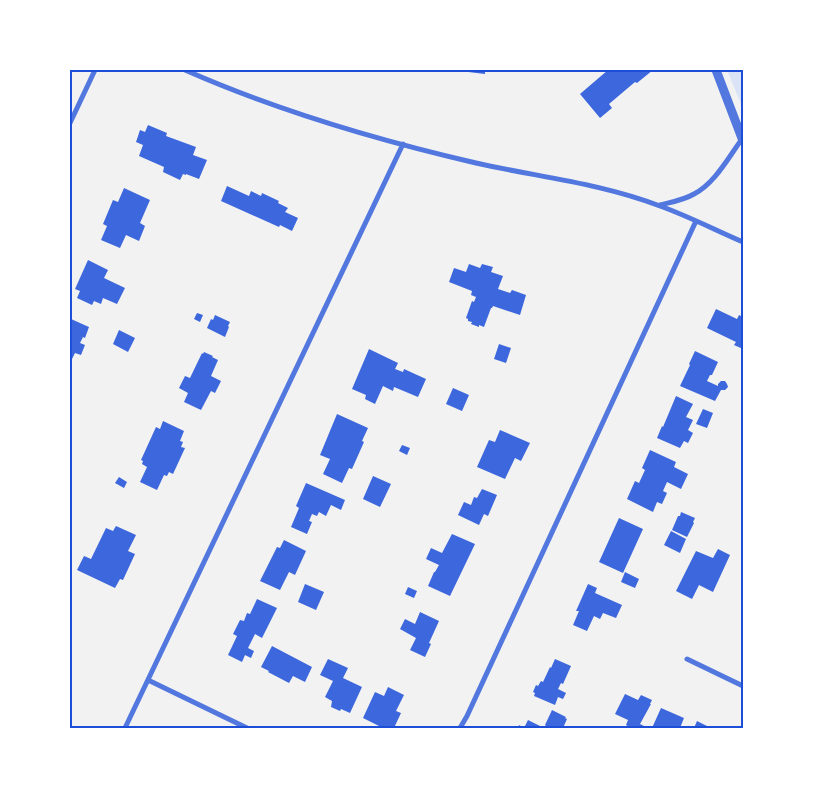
<svg xmlns="http://www.w3.org/2000/svg" width="813" height="798" viewBox="0 0 813 798" font-family="Lato,sans-serif">
<style>
.green{fill:#dbe4f7}
.building{fill:#3d67dc}
.lines{fill:none;stroke-linecap:round;stroke-linejoin:round}
.minor{stroke:#5277de;stroke-width:5}
.tertiary{stroke:#5277de;stroke-width:9}
.neatline{fill:none;stroke:#1d4ed8;stroke-width:2}
</style>
<rect width="100%" height="100%" fill="#f2f2f2"/>
<!-- green -->
<path class="green" d="M 727,70 L 743,70 L 743,109 Z"/>
<!-- building -->
<path class="building" d="M 460,70 L 485,70 L 485,74 L 460,71 Z
M 608,70 L 653,70 L 637,83 L 635,82 L 609,104 L 612,108 L 600,118 L 580,94 Z
M 148,125 L 167,133 L 166,136 L 196,147 L 193,155 L 207,160 L 199,179 L 186,174 L 186,175 L 183,174 L 180,180 L 163,172 L 164,167 L 139,156 L 143,145 L 136,142 L 140,130 L 145,132 Z
M 227,186 L 249,196 L 251,191 L 261,196 L 262,193 L 279,201 L 278,203 L 288,208 L 285,212 L 298,218 L 292,231 L 280,225 L 279,227 L 221,201 Z
M 124,188 L 150,200 L 140,223 L 145,226 L 139,241 L 126,235 L 120,248 L 101,240 L 107,226 L 103,224 L 113,200 L 118,202 Z
M 88,260 L 108,270 L 104,278 L 125,288 L 117,304 L 103,298 L 101,304 L 94,301 L 92,305 L 77,298 L 80,291 L 75,289 Z
M 469,264 L 480,268 L 482,264 L 493,267 L 491,272 L 503,276 L 498,289 L 510,293 L 512,290 L 526,295 L 520,315 L 493,306 L 492,308 L 491,308 L 484,327 L 479,325 L 479,327 L 471,324 L 472,322 L 468,321 L 468,319 L 466,318 L 472,301 L 474,302 L 476,297 L 471,295 L 472,291 L 449,282 L 454,268 L 466,272 Z
M 716,309 L 737,319 L 739,315 L 743,317 L 742,330 L 743,331 L 743,349 L 734,345 L 736,342 L 707,328 Z
M 197,313 L 203,315 L 200,322 L 194,319 Z
M 215,315 L 230,322 L 228,326 L 229,327 L 225,337 L 207,328 L 211,319 L 213,320 Z
M 71,319 L 89,327 L 85,338 L 83,337 L 80,343 L 85,345 L 81,355 L 75,353 L 70,363 Z
M 119,330 L 135,338 L 128,352 L 113,344 Z
M 499,344 L 511,348 L 506,363 L 494,359 Z
M 369,349 L 398,363 L 395,369 L 403,372 L 404,369 L 426,379 L 418,397 L 394,387 L 393,391 L 383,386 L 375,404 L 365,399 L 366,395 L 352,389 Z
M 695,351 L 718,362 L 712,375 L 710,375 L 707,381 L 718,386 L 718,384 L 721,381 L 725,381 L 727,384 L 728,387 L 725,390 L 721,390 L 715,401 L 680,386 L 690,365 L 689,364 Z
M 204,352 L 213,356 L 212,357 L 218,360 L 211,376 L 221,381 L 215,393 L 211,391 L 201,410 L 184,402 L 188,393 L 179,388 L 185,376 L 190,378 L 202,353 L 203,354 Z
M 453,388 L 469,395 L 462,411 L 446,404 Z
M 676,396 L 693,404 L 686,417 L 693,420 L 688,430 L 693,433 L 688,443 L 684,441 L 680,448 L 657,438 L 662,426 L 663,427 Z
M 703,409 L 713,413 L 707,428 L 696,424 Z
M 337,414 L 368,428 L 362,441 L 364,442 L 352,469 L 349,468 L 342,483 L 323,474 L 330,459 L 320,455 Z
M 163,421 L 184,431 L 180,441 L 183,442 L 181,447 L 185,448 L 173,474 L 169,472 L 167,476 L 164,475 L 157,490 L 140,482 L 147,467 L 142,464 L 143,461 L 141,460 L 156,427 L 160,429 Z
M 500,430 L 530,443 L 521,461 L 515,458 L 505,479 L 477,467 L 489,440 L 495,442 Z
M 402,445 L 410,448 L 407,455 L 399,451 Z
M 650,450 L 676,462 L 674,467 L 688,474 L 681,489 L 667,482 L 663,491 L 667,493 L 662,504 L 657,502 L 653,512 L 627,499 L 635,481 L 639,483 L 645,470 L 642,468 Z
M 373,476 L 391,484 L 380,507 L 363,499 Z
M 119,477 L 127,482 L 124,488 L 115,483 Z
M 306,483 L 345,500 L 341,510 L 331,505 L 326,516 L 319,512 L 317,516 L 312,514 L 309,521 L 312,522 L 307,534 L 291,527 L 299,508 L 296,506 Z
M 482,489 L 497,495 L 488,516 L 484,514 L 479,525 L 458,515 L 464,502 L 471,505 L 474,497 L 477,498 Z
M 681,512 L 695,518 L 693,522 L 694,523 L 687,537 L 672,530 L 678,516 L 680,516 Z
M 619,518 L 643,529 L 623,573 L 599,562 Z
M 116,526 L 136,535 L 128,551 L 135,554 L 123,580 L 120,579 L 115,588 L 77,570 L 84,556 L 91,559 L 106,528 L 113,531 Z
M 671,531 L 686,539 L 680,553 L 664,545 Z
M 452,534 L 475,544 L 450,596 L 428,586 L 434,572 L 435,572 L 439,565 L 426,559 L 431,548 L 442,553 Z
M 284,540 L 306,551 L 295,575 L 289,572 L 280,590 L 260,581 L 277,547 L 280,548 Z
M 718,549 L 730,555 L 713,592 L 699,585 L 692,599 L 676,591 L 696,551 L 713,558 Z
M 625,572 L 639,579 L 635,588 L 621,582 Z
M 305,584 L 324,592 L 316,610 L 298,602 Z
M 588,584 L 597,588 L 595,593 L 622,605 L 616,618 L 603,613 L 600,619 L 594,616 L 587,631 L 573,625 L 579,611 L 576,611 Z
M 408,587 L 417,591 L 414,598 L 405,594 Z
M 257,599 L 277,608 L 262,638 L 255,634 L 248,648 L 254,651 L 251,658 L 245,655 L 242,662 L 228,655 L 237,636 L 233,634 L 240,620 L 244,621 L 247,613 L 250,614 Z
M 420,612 L 439,621 L 429,643 L 431,644 L 425,657 L 410,650 L 416,638 L 400,629 L 405,619 L 415,624 Z
M 272,646 L 312,667 L 305,682 L 293,676 L 289,683 L 268,672 L 269,671 L 261,667 Z
M 328,659 L 348,668 L 343,678 L 362,687 L 350,713 L 341,709 L 340,711 L 331,707 L 332,701 L 325,697 L 333,681 L 320,675 Z
M 555,659 L 571,666 L 563,684 L 561,683 L 558,689 L 566,693 L 563,699 L 558,697 L 555,705 L 534,696 L 535,693 L 533,692 L 536,685 L 538,686 L 541,681 L 543,682 L 550,667 L 551,668 Z
M 388,687 L 404,695 L 396,711 L 401,713 L 394,728 L 383,728 L 363,718 L 375,692 L 384,696 Z
M 625,694 L 638,700 L 641,695 L 652,700 L 650,704 L 651,704 L 640,724 L 648,728 L 631,728 L 626,725 L 628,720 L 615,714 Z
M 661,708 L 684,718 L 680,728 L 652,728 Z
M 552,710 L 566,717 L 565,718 L 567,719 L 563,728 L 545,728 L 546,726 L 545,725 Z
M 528,720 L 540,726 L 539,728 L 518,728 L 519,725 L 524,728 Z
M 697,721 L 711,728 L 694,728 Z"/>
<g class="lines">
<!-- minor -->
<path class="minor" d="M 185,70 C 278,111 377,140 476,163 C 538,177 600,183 660,206 C 688,216 715,230 743,242
M 70,123 L 95,70
M 660,205 C 672,202 684,200 694,194 C 715,183 728,158 742,139
M 687,659 L 743,686
M 148,680 L 247,728
M 125,728 L 403,144
M 460,728 L 467,716 L 696,221"/>
<!-- tertiary -->
<path class="tertiary" d="M 716,70 L 743,141"/>
</g>
<!-- border -->
<rect width="813" height="798" fill="none" stroke="#ffffff" stroke-width="142"/>
<rect x="71" y="71" width="671" height="656" class="neatline"/>
</svg>
